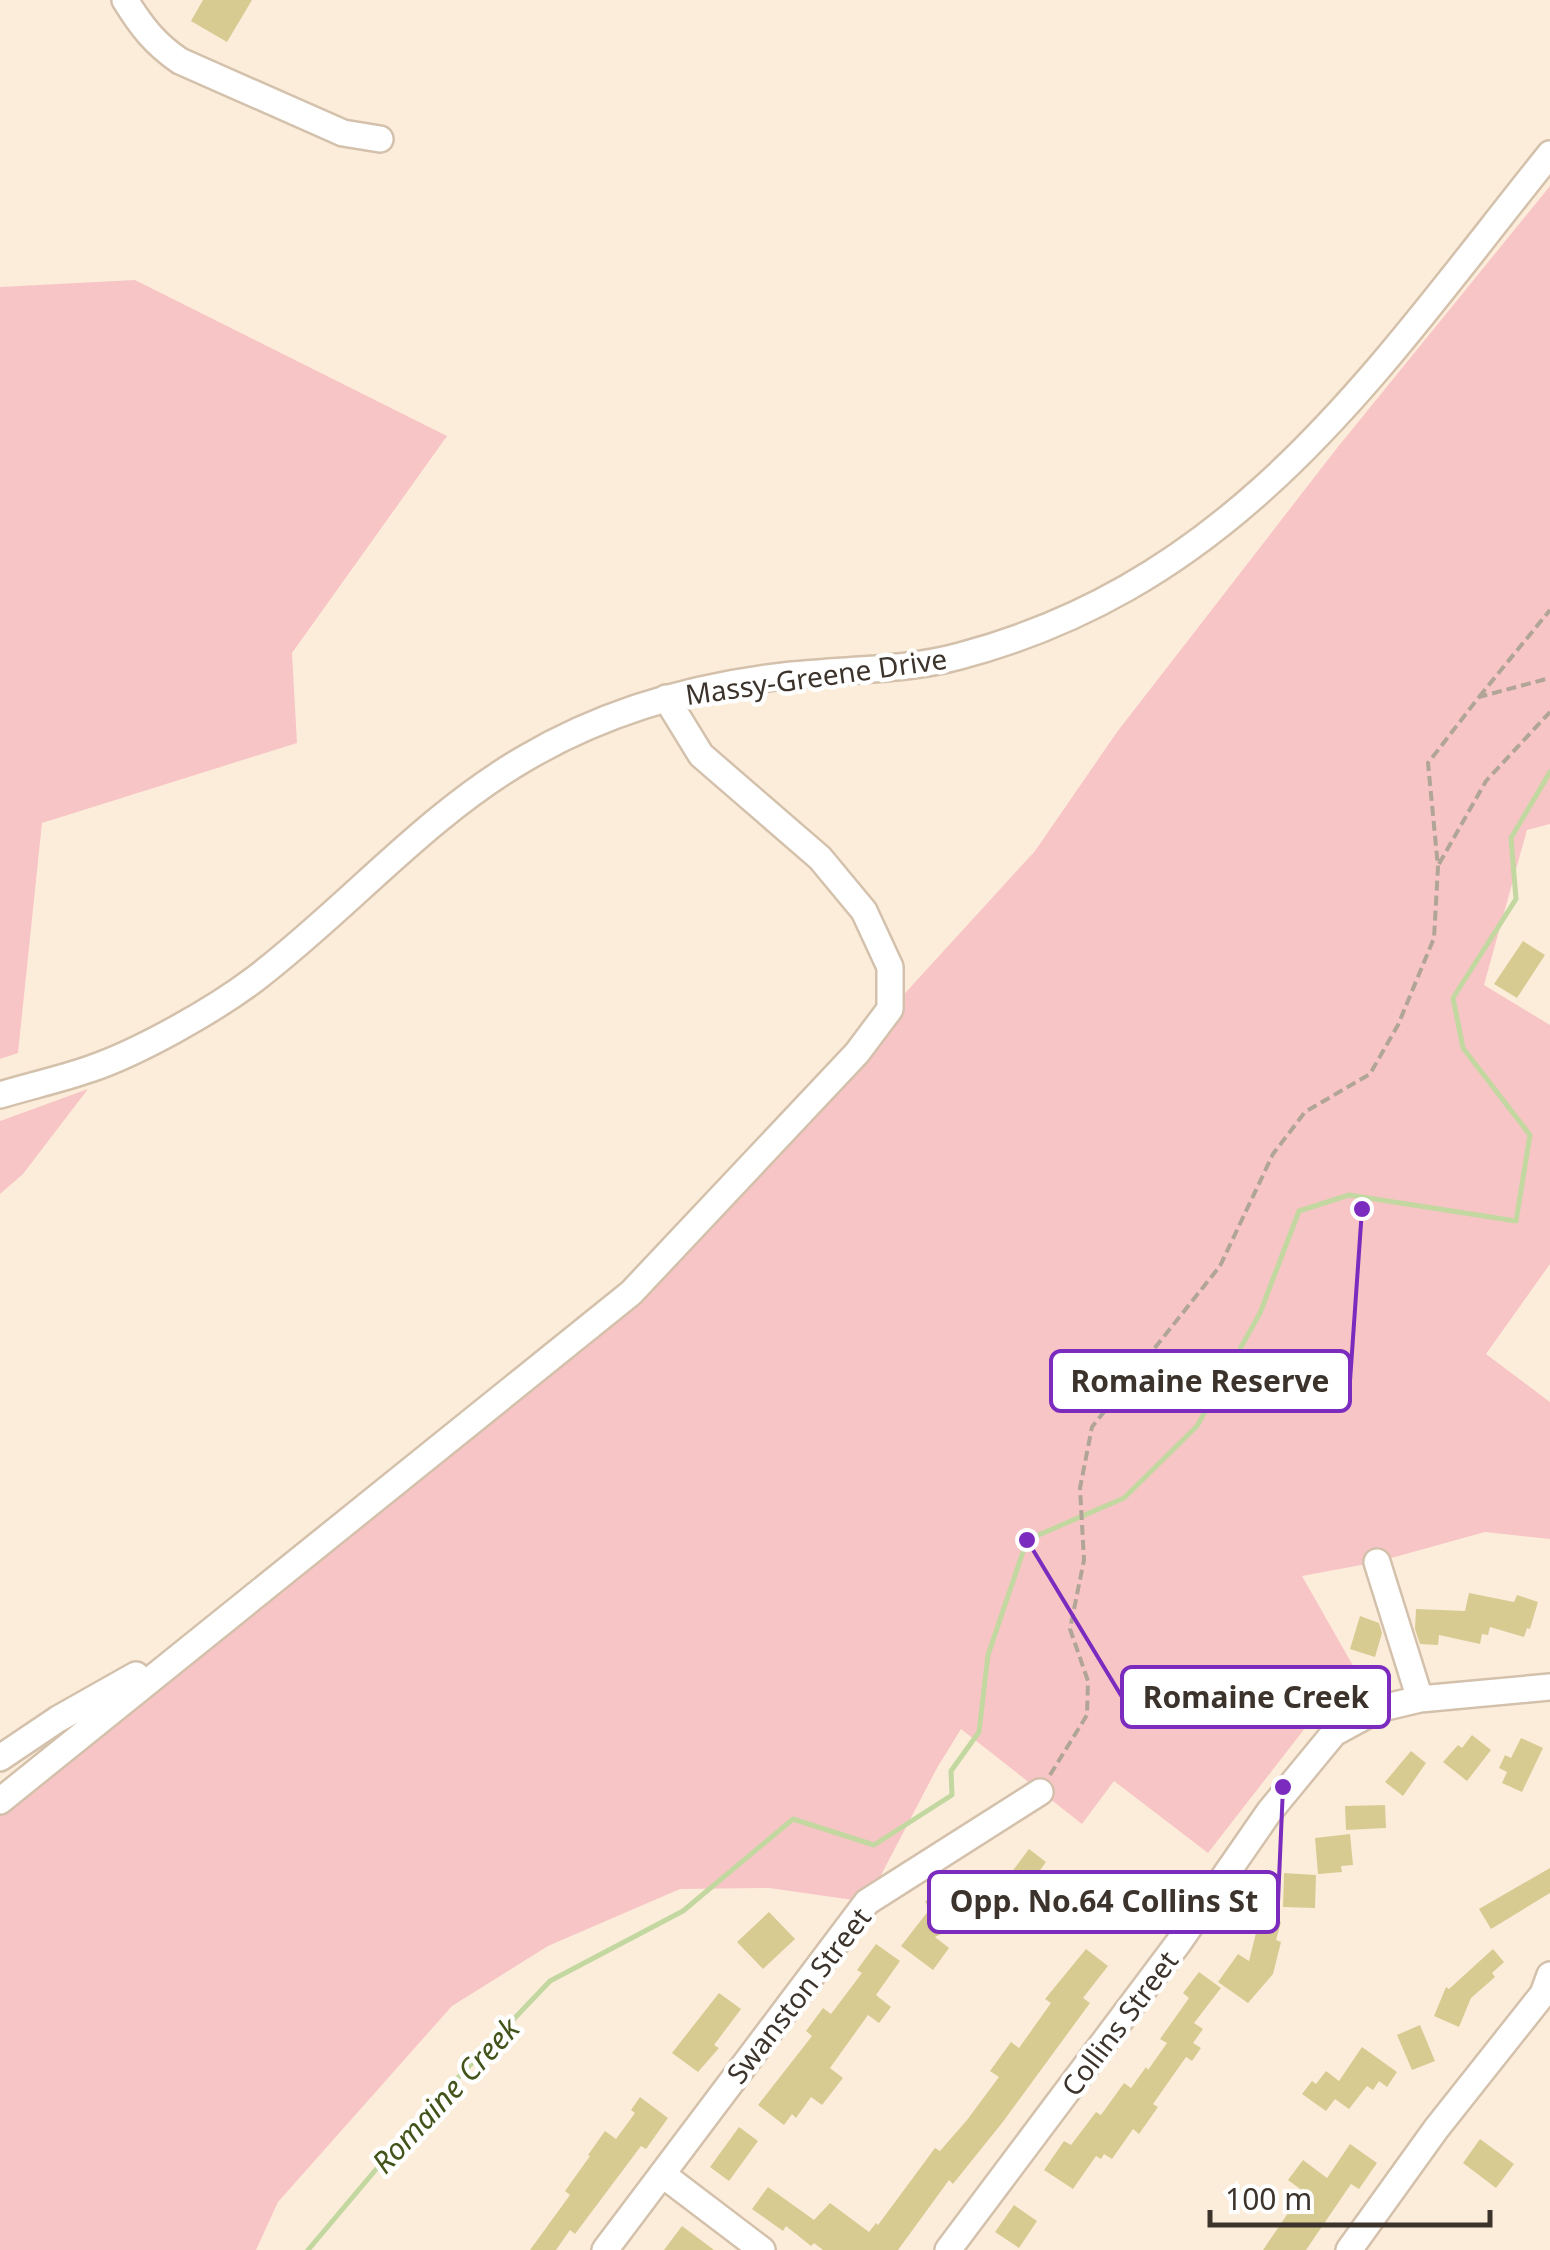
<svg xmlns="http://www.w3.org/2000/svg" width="1550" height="2250" viewBox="0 0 1550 2250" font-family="'Noto Sans',sans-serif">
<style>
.green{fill:#f8c5c6}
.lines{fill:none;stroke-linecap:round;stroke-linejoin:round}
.stream{stroke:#c3d7a0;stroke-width:5}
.building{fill:#d7cb92}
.minor-casing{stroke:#d4c1ac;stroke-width:30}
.path{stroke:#b1a597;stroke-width:4;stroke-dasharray:10 5;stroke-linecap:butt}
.minor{stroke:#fff;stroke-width:25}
.labels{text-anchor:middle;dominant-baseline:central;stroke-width:9;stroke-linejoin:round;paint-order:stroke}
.street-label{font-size:28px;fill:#3c342c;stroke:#fff}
.water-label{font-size:30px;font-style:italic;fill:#43541a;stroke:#fff}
.leader{fill:none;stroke:#7b2cbf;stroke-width:4}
.callout-dot{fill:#7b2cbf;stroke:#fff;stroke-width:4}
.callout{fill:#fff;stroke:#7b2cbf;stroke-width:4}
.callout-label{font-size:30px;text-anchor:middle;font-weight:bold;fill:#3c342c}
</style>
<rect width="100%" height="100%" fill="#fceddb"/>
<!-- green -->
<path class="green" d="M 1550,186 L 1550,824 L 1527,830 L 1484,985 L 1550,1025 L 1550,1264 L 1486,1354 L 1550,1402 L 1550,1539 L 1485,1532 L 1377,1562 L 1302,1576 L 1364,1685 L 1323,1705 L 1208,1853 L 1114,1781 L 1082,1824 L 961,1729 L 937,1768 L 867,1902 L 769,1888 L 680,1889 L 548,1946 L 452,2006 L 278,2202 L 256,2250 L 0,2250 L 0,1801 L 631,1293 L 1035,851 L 1117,732 L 1337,448 Z
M 135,280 L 447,436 L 292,653 L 297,743 L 42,823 L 18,1053 L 0,1059 L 0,287 Z
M 88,1089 L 23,1174 L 0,1194 L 0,1121 Z"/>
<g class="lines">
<!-- stream -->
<path class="stream" d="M 308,2250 L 416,2122 L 550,1981 L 683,1911 L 793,1819 L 874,1845 L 952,1795 L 951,1771 L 979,1732 L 988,1655 L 1027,1540 L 1124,1498 L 1197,1426 L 1260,1313 L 1299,1211 L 1349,1195 L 1516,1221 L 1530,1135 L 1463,1048 L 1453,998 L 1516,899 L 1511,838 L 1550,772"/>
</g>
<!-- building -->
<path class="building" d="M 203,0 L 252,0 L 227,42 L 191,21 Z
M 1523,941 L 1545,955 L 1517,998 L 1494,984 Z
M 1469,1593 L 1514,1602 L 1517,1595 L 1538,1602 L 1530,1629 L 1527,1628 L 1524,1637 L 1490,1627 L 1488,1635 L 1482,1634 L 1480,1644 L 1439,1635 L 1438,1645 L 1420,1644 L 1415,1629 L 1416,1609 L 1465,1611 Z
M 1360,1616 L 1379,1623 L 1382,1633 L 1375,1657 L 1350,1649 Z
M 1472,1735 L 1491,1750 L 1467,1781 L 1443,1762 L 1458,1745 L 1462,1748 Z
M 1521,1738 L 1543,1748 L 1522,1792 L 1502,1783 L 1507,1772 L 1499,1768 L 1505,1755 L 1511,1758 Z
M 1411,1751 L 1426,1763 L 1403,1796 L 1385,1782 Z
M 1385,1805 L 1386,1828 L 1346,1830 L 1345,1806 Z
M 1350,1834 L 1353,1865 L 1341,1866 L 1342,1872 L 1318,1874 L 1315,1838 Z
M 1029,1849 L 1046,1862 L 1034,1879 L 1038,1882 L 1026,1897 L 1005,1881 Z
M 1550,1868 L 1550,1893 L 1491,1929 L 1479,1909 Z
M 1131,1871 L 1161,1888 L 1142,1919 L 1113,1901 Z
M 1284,1873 L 1316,1875 L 1315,1908 L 1283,1907 Z
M 964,1883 L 970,1896 L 984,1890 L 993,1909 L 935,1937 L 949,1948 L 933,1970 L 901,1946 L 929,1910 L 925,1901 Z
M 769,1912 L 795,1939 L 763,1969 L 737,1942 Z
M 1260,1917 L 1281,1922 L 1276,1940 L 1281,1942 L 1273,1974 L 1248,2003 L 1218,1982 L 1238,1954 L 1249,1961 Z
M 876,1944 L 900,1961 L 876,1995 L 891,2007 L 879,2023 L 868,2015 L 830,2068 L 843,2078 L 822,2105 L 811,2097 L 796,2118 L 792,2114 L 784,2125 L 758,2105 L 812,2036 L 806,2031 L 823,2008 L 831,2014 L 862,1973 L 857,1970 Z
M 1086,1949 L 1108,1966 L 1083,1998 L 1090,2003 L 1002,2123 L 953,2184 L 949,2180 L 898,2250 L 823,2250 L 814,2243 L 811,2246 L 786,2226 L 783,2231 L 752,2209 L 768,2187 L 814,2220 L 830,2203 L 869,2232 L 876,2223 L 878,2225 L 935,2148 L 940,2151 L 967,2120 L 999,2077 L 990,2071 L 1011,2042 L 1019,2048 L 1051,2003 L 1045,1999 Z
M 1493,1949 L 1504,1962 L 1492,1973 L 1495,1977 L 1471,1998 L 1459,2027 L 1434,2016 L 1446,1987 L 1449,1989 Z
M 1199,1972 L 1221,1988 L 1194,2023 L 1203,2029 L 1193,2043 L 1201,2048 L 1192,2061 L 1186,2057 L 1153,2104 L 1158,2107 L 1139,2134 L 1133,2129 L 1112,2159 L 1104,2154 L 1101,2159 L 1096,2156 L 1073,2189 L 1044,2170 L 1064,2141 L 1071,2145 L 1096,2112 L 1101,2115 L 1124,2083 L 1131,2088 L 1146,2067 L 1148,2070 L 1167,2043 L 1160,2039 L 1189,1998 L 1183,1993 Z
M 719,1993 L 741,2009 L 714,2045 L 719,2048 L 698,2072 L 672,2053 Z
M 1420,2025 L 1435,2061 L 1412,2070 L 1397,2035 Z
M 1362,2047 L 1397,2072 L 1387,2087 L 1379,2081 L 1373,2090 L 1367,2086 L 1349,2109 L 1335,2099 L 1326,2111 L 1302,2094 L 1312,2081 L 1316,2084 L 1326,2071 L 1339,2081 Z
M 640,2097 L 668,2118 L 646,2149 L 641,2146 L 575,2234 L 570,2230 L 556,2250 L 530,2250 L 570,2195 L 565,2191 L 590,2156 L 588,2155 L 605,2131 L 616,2139 L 635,2113 L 631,2110 Z
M 739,2127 L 758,2141 L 729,2181 L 710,2167 Z
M 1480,2139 L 1514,2164 L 1496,2188 L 1463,2163 Z
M 1350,2144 L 1377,2163 L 1359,2189 L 1351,2184 L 1306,2250 L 1263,2250 L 1303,2191 L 1288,2180 L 1303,2160 L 1327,2178 Z
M 1014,2205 L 1037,2221 L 1019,2248 L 995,2232 Z
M 682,2226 L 714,2250 L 664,2250 Z"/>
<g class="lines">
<!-- minor casing -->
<g class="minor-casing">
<path id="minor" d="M 125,0 C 141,26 155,44 180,61 L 343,133 L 380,139
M 0,1095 C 30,1086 61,1079 90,1069 C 140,1052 214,1010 255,979 C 348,908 423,818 524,759 C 607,710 698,685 792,675 C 848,669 905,671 960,656 C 1242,581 1378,368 1550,154
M 1377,1562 L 1420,1699
M 0,1758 L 58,1719 L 136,1675
M 0,1801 L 631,1293 L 857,1053 L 890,1009 L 890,967 L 864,911 L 820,858 L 701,755 L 666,698
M 662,2174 L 762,2250
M 605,2250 L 867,1902 L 1040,1792
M 948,2250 L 1179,1942 L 1269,1812 L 1334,1733 L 1378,1709 L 1420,1699 L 1550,1687
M 1349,2250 L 1436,2129 L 1543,1994 L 1550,1975"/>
</g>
<!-- path -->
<path class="path" d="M 1479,697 L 1550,610
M 1439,864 L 1486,781 L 1550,712
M 1050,1775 L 1087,1715 L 1088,1681 L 1070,1629 L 1084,1560 L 1080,1488 L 1092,1427 L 1220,1266 L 1273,1154 L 1305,1112 L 1370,1074 L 1398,1025 L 1434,938 L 1438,867 L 1428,763 L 1479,697 L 1550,678"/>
<!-- minor -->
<use href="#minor" class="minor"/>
</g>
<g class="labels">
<!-- street labels -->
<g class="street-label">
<text transform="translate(816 676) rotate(-8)">Massy-Greene Drive</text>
<text transform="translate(798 1995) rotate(-52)">Swanston Street</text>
<text transform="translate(1119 2023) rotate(-53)">Collins Street</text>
</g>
<!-- water labels -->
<g class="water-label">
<text transform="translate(445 2095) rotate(-47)">Romaine Creek</text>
</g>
</g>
<!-- callouts -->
<path class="leader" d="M1362 1209L1350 1381M1027 1540L1122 1697M1283 1787L1278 1902"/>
<g class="callout-dot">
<circle cx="1362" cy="1209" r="10"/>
<circle cx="1027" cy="1540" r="10"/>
<circle cx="1283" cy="1787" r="10"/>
</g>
<g class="callout">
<rect x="1051" y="1351" width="299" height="60" rx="10"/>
<rect x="1122" y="1667" width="267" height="60" rx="10"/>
<rect x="929" y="1872" width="349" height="60" rx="10"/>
</g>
<g class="callout-label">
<text x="1200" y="1392">Romaine Reserve</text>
<text x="1256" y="1708">Romaine Creek</text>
<text x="1104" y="1912">Opp. No.64 Collins St</text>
</g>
<!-- scale -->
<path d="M1210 2210v15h280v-15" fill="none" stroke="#3c342c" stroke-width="5"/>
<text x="1225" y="2210" font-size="30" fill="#3c342c" stroke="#ffffff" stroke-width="8" paint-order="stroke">100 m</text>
</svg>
